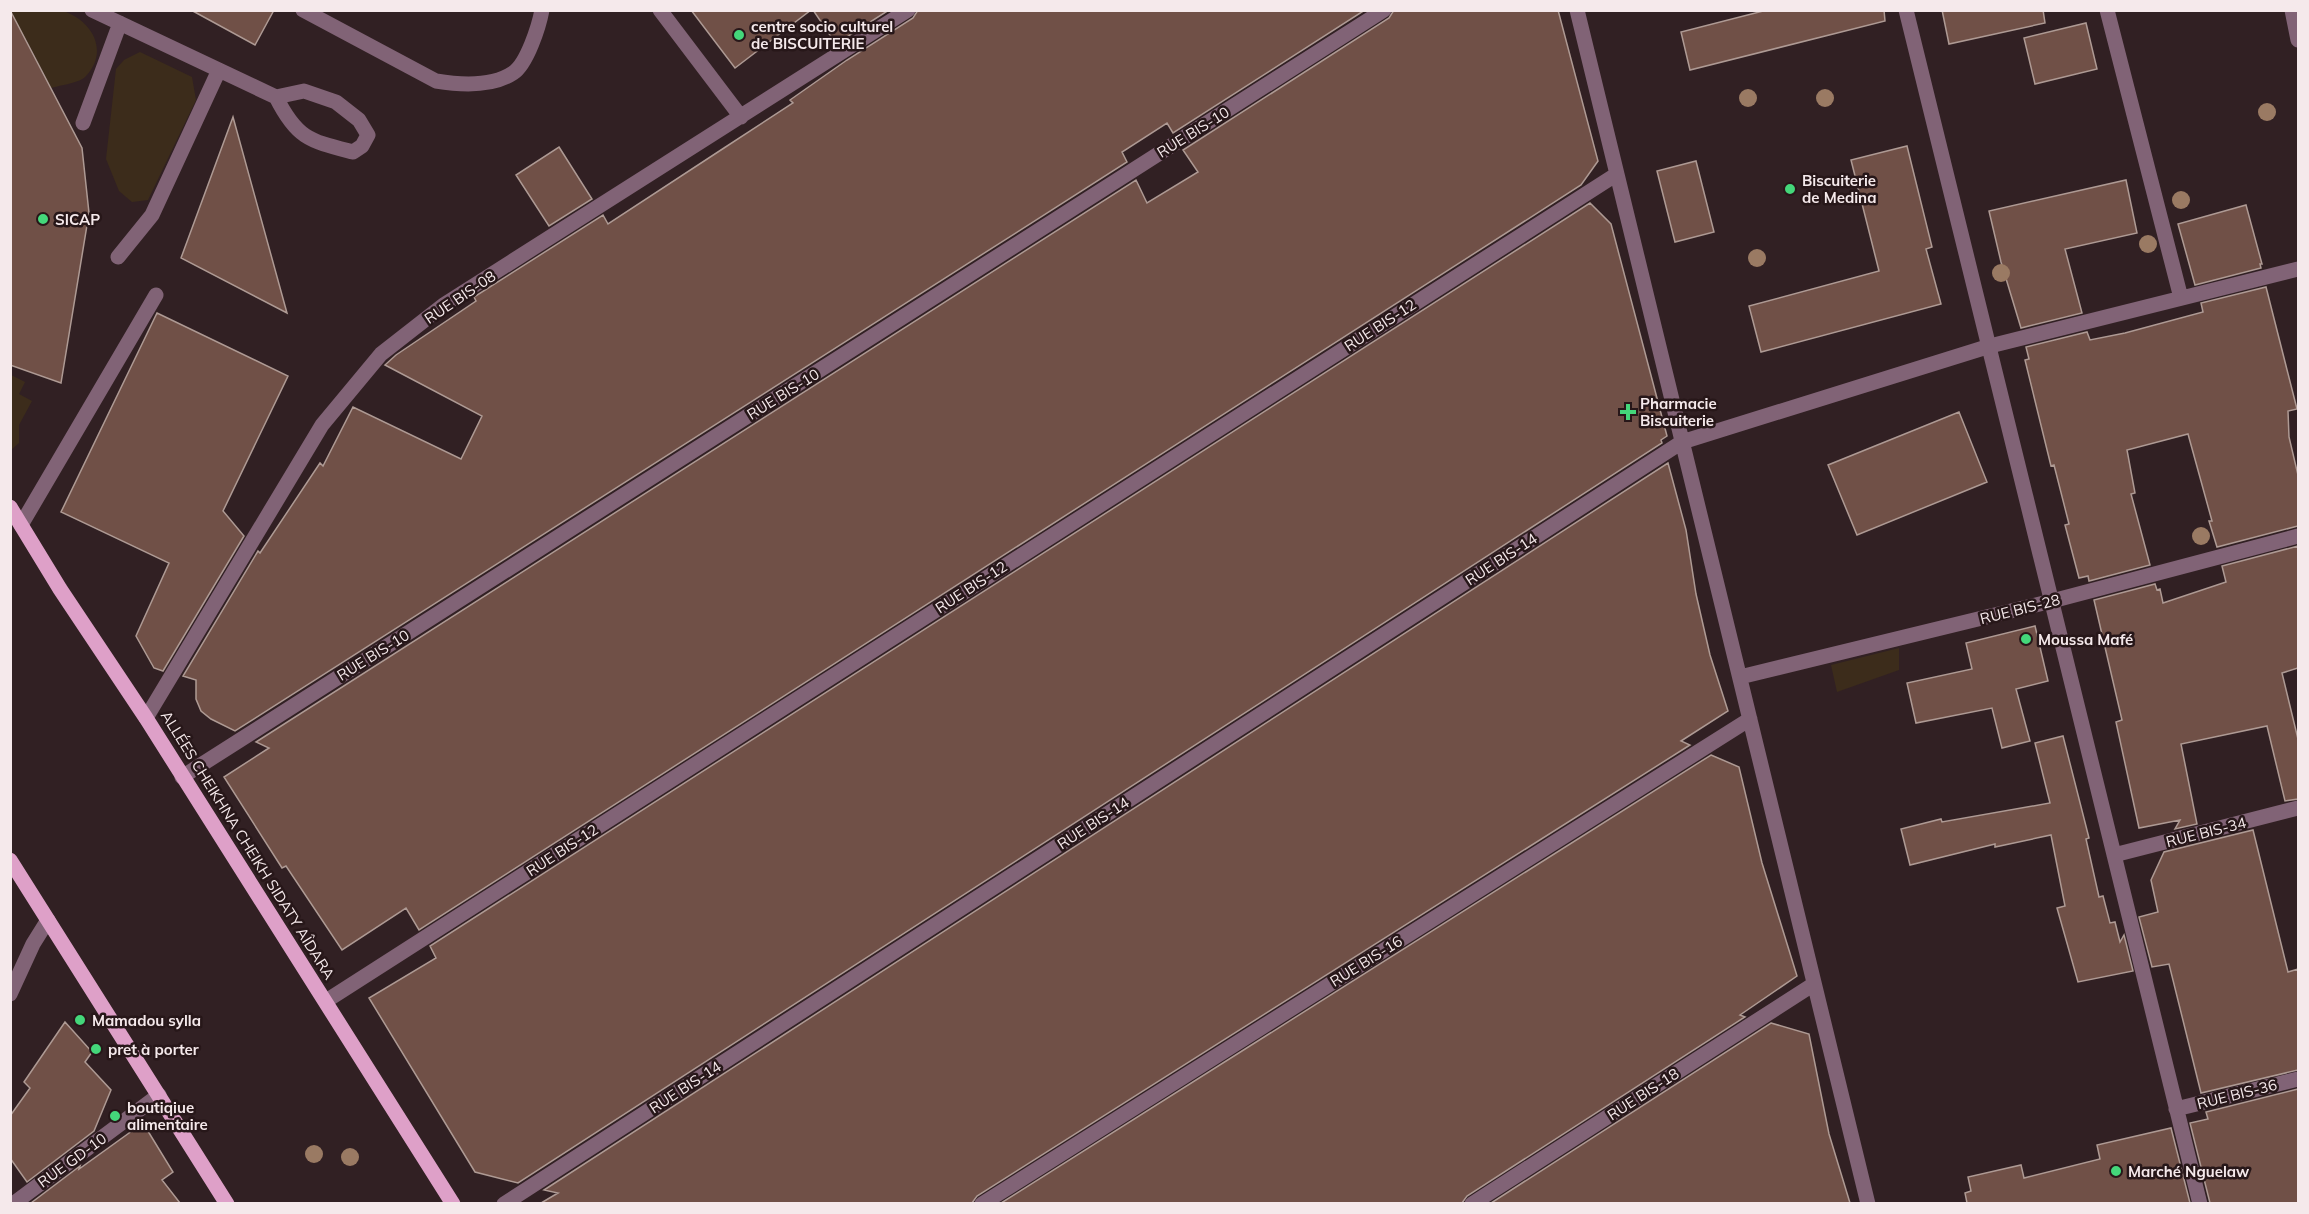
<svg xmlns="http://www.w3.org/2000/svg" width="2309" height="1214" viewBox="0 0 2309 1214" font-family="Mulish,sans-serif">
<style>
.green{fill:#3c2c1b}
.building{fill:#705047;stroke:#ae9a94;stroke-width:1.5}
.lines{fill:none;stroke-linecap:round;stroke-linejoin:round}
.minor{stroke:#816376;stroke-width:15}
.major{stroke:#dea0c8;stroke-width:15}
.tree{fill:#9a7a63}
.poi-dot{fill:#44d77a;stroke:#271719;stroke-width:2}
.labels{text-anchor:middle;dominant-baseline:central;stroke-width:5;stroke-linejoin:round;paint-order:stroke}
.poi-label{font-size:15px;font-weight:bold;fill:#f5e9eb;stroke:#271719;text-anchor:start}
.street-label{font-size:15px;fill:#f5e9eb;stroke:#271719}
</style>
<rect width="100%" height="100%" fill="#312023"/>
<!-- green -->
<path class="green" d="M 11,10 C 25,11 50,7 63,11 C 91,20 110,50 86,76 C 80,83 61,85 51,88 L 26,39 L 11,49 Z
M 140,52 L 192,77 L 196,100 L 148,200 L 132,202 L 119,191 L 106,159 L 116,69 L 124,60 Z
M 11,375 L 25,382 L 19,394 L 32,401 L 19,425 L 19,443 L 11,450 Z
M 1899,648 L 1899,670 L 1837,692 L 1831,665 Z"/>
<!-- building -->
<path class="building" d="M 10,10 L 82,148 L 89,213 L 61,383 L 10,365 Z
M 191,10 L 274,10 L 255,45 Z
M 691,10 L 811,10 L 735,68 Z
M 813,10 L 889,10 L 836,44 Z
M 918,10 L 1365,10 L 1173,133 L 1167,123 L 1122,152 L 1127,162 L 235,731 L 211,719 L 201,711 L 196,699 L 196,680 L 183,676 L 258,551 L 260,553 L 320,463 L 323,466 L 353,407 L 461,459 L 482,416 L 385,365 L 396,355 L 476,301 L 474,297 L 603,215 L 608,224 L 724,148 L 793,103 L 790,100 L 847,60 L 913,18 Z
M 1394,10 L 1558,10 L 1598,161 L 1581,185 L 419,930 L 406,908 L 342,950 L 286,866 L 282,868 L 224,777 L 269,748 L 256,742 L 1136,180 L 1147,203 L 1198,172 L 1183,150 L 1389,18 Z
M 1767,10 L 1884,10 L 1885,21 L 1690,70 L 1681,32 Z
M 1942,10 L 2043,10 L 2045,23 L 1949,44 Z
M 2086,23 L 2097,69 L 2035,84 L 2024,38 Z
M 233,117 L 287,313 L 181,258 Z
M 1907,146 L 1932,247 L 1926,249 L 1941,304 L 1761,352 L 1749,306 L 1879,271 L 1851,160 Z
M 559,147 L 592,199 L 549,226 L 516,175 Z
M 1696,161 L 1714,232 L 1675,242 L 1657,171 Z
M 2126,180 L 2137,233 L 2065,249 L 2082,313 L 2021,328 L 2001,262 L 1989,211 Z
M 1590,203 L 1611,224 L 1667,436 L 1661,440 L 1662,443 L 518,1183 L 475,1172 L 369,998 L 436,958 L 430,946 Z
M 2246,205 L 2262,264 L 2260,264 L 2261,268 L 2195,285 L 2178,224 Z
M 2266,287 L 2297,409 L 2288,411 L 2289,437 L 2298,475 L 2298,526 L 2217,547 L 2209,521 L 2212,521 L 2188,434 L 2127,450 L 2135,493 L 2131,494 L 2150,565 L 2089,581 L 2088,576 L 2079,578 L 2065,525 L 2069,524 L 2054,465 L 2051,466 L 2025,360 L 2029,359 L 2026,347 L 2087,332 L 2090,340 L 2125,333 L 2203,312 L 2201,303 Z
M 157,313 L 288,376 L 223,511 L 244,536 L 163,671 L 154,668 L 136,636 L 169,563 L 61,512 Z
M 1959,412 L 1987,482 L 1857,535 L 1828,465 Z
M 1668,463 L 1686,530 L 1696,594 L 1710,655 L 1728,711 L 1681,741 L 1690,745 L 977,1196 L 972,1203 L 541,1203 L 558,1193 L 544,1190 Z
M 2298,546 L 2298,668 L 2282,673 L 2298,739 L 2298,799 L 2285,801 L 2267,726 L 2181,744 L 2197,824 L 2175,829 L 2180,820 L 2139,828 L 2116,722 L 2122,720 L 2094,600 L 2155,584 L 2157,590 L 2160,589 L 2163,603 L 2226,582 L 2222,566 Z
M 2035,626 L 2048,681 L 2016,689 L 2030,741 L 2002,748 L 1992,708 L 1916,723 L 1907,683 L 1972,669 L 1966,643 Z
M 2063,736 L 2089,838 L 2086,839 L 2099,897 L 2103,896 L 2110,923 L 2115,922 L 2120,942 L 2124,935 L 2133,971 L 2078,982 L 2057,908 L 2065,906 L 2051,835 L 1995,847 L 1995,844 L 1910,865 L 1901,829 L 1941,819 L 1942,822 L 2050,803 L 2035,743 Z
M 1711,755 L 1739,767 L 1762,863 L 1797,976 L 1740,1015 L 1745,1017 L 1467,1196 L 1462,1203 L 1001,1203 Z
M 2253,830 L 2288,972 L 2298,969 L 2298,1070 L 2201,1093 L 2169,964 L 2152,967 L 2139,917 L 2158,912 L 2151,880 L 2164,852 Z
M 65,1022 L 92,1052 L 85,1062 L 111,1090 L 94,1131 L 27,1182 L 10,1158 L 10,1116 L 30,1088 L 24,1082 Z
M 1771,1023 L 1809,1034 L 1829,1134 L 1850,1203 L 1491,1203 Z
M 2298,1089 L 2298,1203 L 2210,1203 L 2190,1123 L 2208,1119 L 2206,1112 Z
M 143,1123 L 173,1172 L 162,1180 L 180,1203 L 31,1203 L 80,1166 L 79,1169 Z
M 2171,1128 L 2190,1203 L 1967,1203 L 1965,1193 L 1971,1191 L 1968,1177 L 2021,1165 L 2024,1178 L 2100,1159 L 2097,1145 Z"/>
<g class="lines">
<!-- minor -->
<path class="minor" d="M 92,10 L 276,97 C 297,139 310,141 353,152 L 362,146 L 368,135 L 359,120 L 336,102 L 304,91 L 276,97
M 303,10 L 436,81 C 460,85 492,87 513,73 C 527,64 539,26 542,10
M 660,10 L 741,117
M 1577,10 L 1868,1204
M 1906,10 L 2200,1204
M 2107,10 L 2181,298
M 2292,10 L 2298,40
M 83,123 L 120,23
M 118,257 L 152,215 L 219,70
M 21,525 L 156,295
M 1740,677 L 2052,601 L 2298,536
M 146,718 L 322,425 L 381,354 L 445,304 L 908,10
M 182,777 L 1384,10
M 2114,855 L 2298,808
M 10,994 L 33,944 L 48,920
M 326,1001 L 1617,174
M 2176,1109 L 2298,1079
M 13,1204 L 159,1095
M 504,1204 L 1682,442 L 1990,346 L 2298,269
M 982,1204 L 1750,719
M 1472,1204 L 1814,984"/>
<!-- major -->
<path class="major" d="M 10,507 L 60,589 L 146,718 L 453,1204
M 10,860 L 227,1204"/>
</g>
<!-- trees -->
<g class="tree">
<circle cx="1748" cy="98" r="9"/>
<circle cx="1825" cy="98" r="9"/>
<circle cx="2267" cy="112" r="9"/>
<circle cx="2181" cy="200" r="9"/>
<circle cx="2148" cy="244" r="9"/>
<circle cx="1757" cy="258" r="9"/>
<circle cx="2001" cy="273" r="9"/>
<circle cx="2201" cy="536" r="9"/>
<circle cx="314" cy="1154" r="9"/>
<circle cx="350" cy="1157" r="9"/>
</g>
<!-- markers -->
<g class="poi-dot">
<circle cx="739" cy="35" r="6"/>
<circle cx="1790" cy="189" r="6"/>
<circle cx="43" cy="219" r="6"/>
<path d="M1625 403h6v6h6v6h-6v6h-6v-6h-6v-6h6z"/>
<circle cx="2026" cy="639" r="6"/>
<circle cx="80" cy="1020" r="6"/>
<circle cx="96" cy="1049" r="6"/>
<circle cx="115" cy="1116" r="6"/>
<circle cx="2116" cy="1171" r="6"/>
</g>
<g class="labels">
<!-- poi labels -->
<g class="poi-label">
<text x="751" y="26">centre socio culturel<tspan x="751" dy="17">de BISCUITERIE</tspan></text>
<text x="1802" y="180">Biscuiterie<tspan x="1802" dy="17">de Medina</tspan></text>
<text x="55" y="219">SICAP</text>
<text x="1640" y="403">Pharmacie<tspan x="1640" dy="17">Biscuiterie</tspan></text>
<text x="2038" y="639">Moussa Mafé</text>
<text x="92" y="1020">Mamadou sylla</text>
<text x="108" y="1049">pret à porter</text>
<text x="127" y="1107">boutiqiue<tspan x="127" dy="17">alimentaire</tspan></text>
<text x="2128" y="1171">Marché Nguelaw</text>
</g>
<!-- street labels -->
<g class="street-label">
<text transform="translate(1193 132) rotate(-32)">RUE BIS-10</text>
<text transform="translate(460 297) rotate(-34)">RUE BIS-08</text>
<text transform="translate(1380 325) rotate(-33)">RUE BIS-12</text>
<text transform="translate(783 394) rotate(-32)">RUE BIS-10</text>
<text transform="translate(1501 559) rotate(-33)">RUE BIS-14</text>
<text transform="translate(971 587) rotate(-33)">RUE BIS-12</text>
<text transform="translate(2020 609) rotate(-14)">RUE BIS-28</text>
<text transform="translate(373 655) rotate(-32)">RUE BIS-10</text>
<text transform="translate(1093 823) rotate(-33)">RUE BIS-14</text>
<text transform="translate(2206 832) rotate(-14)">RUE BIS-34</text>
<text transform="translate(248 845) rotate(58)">ALLÉES CHEIKHNA CHEIKH SIDATY AÎDARA</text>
<text transform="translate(562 850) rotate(-33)">RUE BIS-12</text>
<text transform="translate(1366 961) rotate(-32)">RUE BIS-16</text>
<text transform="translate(685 1087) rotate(-33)">RUE BIS-14</text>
<text transform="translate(1643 1094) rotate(-33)">RUE BIS-18</text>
<text transform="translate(2237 1094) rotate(-14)">RUE BIS-36</text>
<text transform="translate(72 1160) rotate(-36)">RUE GD-10</text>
</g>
</g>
<!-- border -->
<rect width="2309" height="1214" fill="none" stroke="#f5e9eb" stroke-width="24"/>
</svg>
